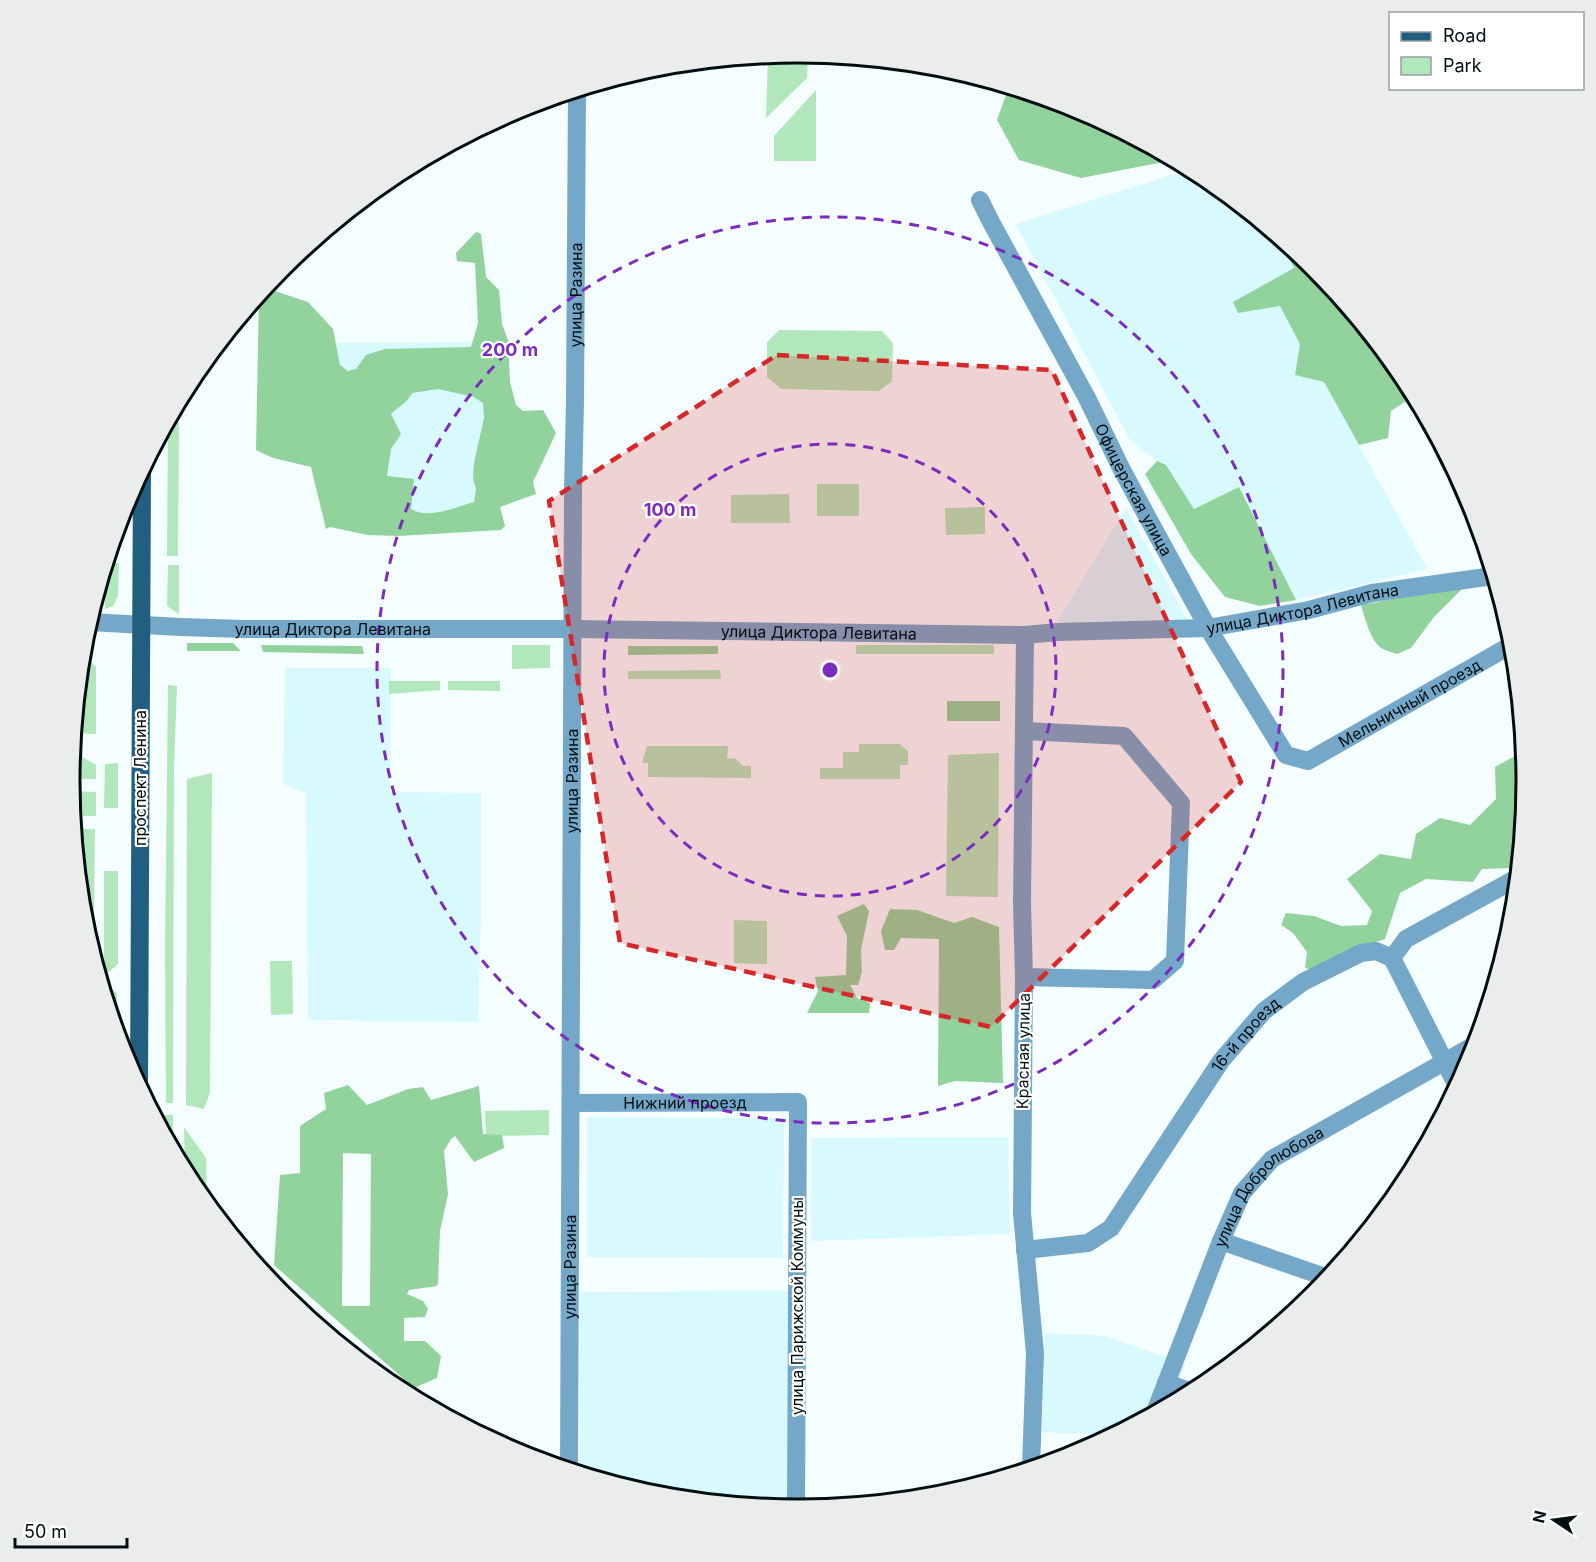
<svg xmlns="http://www.w3.org/2000/svg" width="1596" height="1562" viewBox="0 0 1596 1562" font-family="Inter,sans-serif">
<style>
.built{fill:#d8f9fe}
.green{fill:#b1e7ba}
.forest{fill:#91d29d;fill-rule:evenodd}
.lines{fill:none;stroke-linecap:round;stroke-linejoin:round}
.minor{stroke:#75a8c8;stroke-width:18}
.major{stroke:#225e7f;stroke-width:18}
.marked{fill:#d62828;fill-opacity:0.2;stroke:#d62828;stroke-width:4.5;stroke-dasharray:12 8;stroke-linejoin:round}
.ring{fill:none;stroke:#7b2cbf;stroke-width:3;stroke-dasharray:10 8}
.labels{text-anchor:middle;dominant-baseline:central;stroke-width:4.5;stroke-linejoin:round;paint-order:stroke}
.street-label{font-size:16px;fill:#010e11;stroke:#fff}
.rim{fill:none;stroke:#010e11;stroke-width:3}
.centre{fill:#7b2cbf;stroke:#fff;stroke-width:3}
.ring-label{font-size:18px;text-anchor:middle;font-weight:bold;fill:#7b2cbf;stroke:#fff;stroke-width:4.5;stroke-linejoin:round;paint-order:stroke}
</style>
<rect width="100%" height="100%" fill="#f4fdff"/>
<!-- built -->
<path class="built" d="M 1191,169 L 1203,175 L 1313,266 L 1348,308 L 1324,382 L 1427,569 L 1296,600 L 1239,487 L 1194,509 L 1166,465 L 1157,461 L 1130,440 L 1016,224 Z
M 492,342 L 493,523 L 332,524 L 331,343 Z
M 1126,508 L 1190,624 L 1054,627 Z
M 1496,584 L 1512,636 L 1508,637 L 1490,585 Z
M 285,668 L 391,668 L 390,792 L 481,793 L 481,912 L 478,1022 L 308,1020 L 306,793 L 283,784 Z
M 587,1117 L 784,1118 L 783,1258 L 587,1257 Z
M 1008,1137 L 1010,1234 L 811,1241 L 811,1138 Z
M 272,1283 L 276,1283 L 348,1349 L 283,1296 Z
M 788,1291 L 789,1499 L 693,1499 L 656,1495 L 580,1472 L 580,1292 Z
M 1045,1333 L 1105,1336 L 1185,1364 L 1171,1404 L 1107,1438 L 1098,1435 L 1042,1432 Z"/>
<!-- green -->
<path class="green" d="M 798,53 L 808,53 L 807,78 L 766,118 L 768,56 Z
M 816,90 L 816,161 L 774,161 L 774,136 Z
M 779,330 L 882,331 L 893,343 L 892,381 L 879,391 L 781,389 L 767,377 L 767,342 Z
M 168,422 L 179,422 L 178,556 L 167,556 Z
M 817,484 L 859,484 L 859,516 L 817,516 Z
M 789,494 L 790,523 L 731,523 L 731,495 Z
M 985,507 L 985,534 L 946,535 L 945,508 Z
M 119,523 L 118,555 L 109,554 Z
M 106,563 L 119,563 L 118,596 L 113,606 L 105,609 Z
M 168,565 L 179,565 L 179,614 L 167,606 Z
M 512,645 L 550,645 L 550,668 L 512,669 Z
M 856,645 L 994,645 L 994,654 L 856,654 Z
M 82,653 L 96,667 L 96,734 L 74,733 Z
M 720,670 L 721,679 L 628,679 L 628,671 Z
M 389,681 L 440,681 L 440,690 L 389,694 Z
M 448,681 L 500,681 L 500,691 L 448,690 Z
M 168,685 L 177,686 L 174,768 L 173,1103 L 166,1103 L 165,952 Z
M 859,744 L 900,744 L 908,751 L 908,765 L 900,765 L 900,779 L 820,779 L 820,768 L 843,768 L 843,752 L 859,752 Z
M 647,746 L 728,746 L 727,759 L 735,758 L 743,766 L 751,766 L 751,778 L 648,777 L 648,763 L 642,763 Z
M 72,751 L 96,765 L 96,779 L 70,779 Z
M 999,753 L 998,897 L 946,896 L 948,755 Z
M 118,763 L 118,808 L 104,808 L 105,764 Z
M 212,773 L 210,1092 L 204,1109 L 186,1105 L 187,779 Z
M 71,791 L 96,792 L 96,816 L 73,816 Z
M 74,829 L 95,829 L 94,918 L 83,918 Z
M 104,871 L 118,871 L 118,964 L 104,976 Z
M 734,920 L 767,921 L 767,964 L 734,963 Z
M 270,961 L 292,961 L 293,1014 L 271,1015 Z
M 104,984 L 117,993 L 117,1033 L 104,991 Z
M 549,1110 L 549,1135 L 486,1136 L 485,1111 Z
M 165,1115 L 173,1115 L 173,1149 L 165,1135 Z
M 184,1127 L 206,1158 L 207,1199 L 204,1200 L 192,1185 L 185,1172 Z"/>
<!-- forest -->
<path class="forest" d="M 1009,87 L 1077,108 L 1174,160 L 1081,178 L 1019,160 L 997,120 Z
M 476,232 L 481,234 L 486,277 L 499,290 L 502,324 L 508,340 L 510,382 L 516,405 L 523,411 L 543,410 L 556,433 L 533,482 L 536,494 L 500,507 L 505,526 L 501,530 L 398,536 L 368,535 L 330,527 L 326,529 L 311,467 L 273,458 L 256,450 L 259,295 L 269,289 L 308,302 L 333,329 L 340,365 L 348,371 L 356,369 L 366,355 L 385,349 L 471,347 L 478,323 L 475,263 L 457,261 L 456,253 ZM 438,389 L 474,397 L 483,403 L 484,418 L 474,463 L 473,479 L 476,489 L 474,502 C 455,507 429,520 411,509 L 414,479 L 387,476 L 391,449 L 401,434 L 391,414 C 398,407 408,402 412,393 Z
M 1277,236 L 1313,266 L 1404,377 L 1414,396 L 1391,411 L 1388,438 L 1359,445 L 1324,382 L 1295,375 L 1300,344 L 1280,306 L 1238,313 L 1233,302 L 1294,268 Z
M 1157,461 L 1166,465 L 1194,509 L 1239,487 L 1296,600 L 1260,606 L 1225,597 L 1191,554 L 1145,474 Z
M 1466,585 L 1434,617 L 1411,648 L 1397,654 C 1392,652 1387,651 1383,649 C 1371,643 1365,618 1361,605 Z
M 187,643 L 233,643 L 241,651 L 187,651 Z
M 261,645 L 362,646 L 364,654 L 263,652 Z
M 628,646 L 718,646 L 718,654 L 628,655 Z
M 947,701 L 1000,701 L 1000,721 L 947,721 Z
M 1524,751 L 1526,781 L 1518,865 L 1512,868 L 1482,869 L 1473,882 L 1426,879 L 1400,893 L 1385,939 L 1342,953 L 1313,970 L 1305,968 L 1307,952 L 1293,933 L 1281,925 L 1286,913 L 1314,916 L 1341,926 L 1367,925 L 1372,911 L 1347,879 L 1380,854 L 1411,859 L 1416,834 L 1440,818 L 1470,825 L 1496,799 L 1495,767 Z
M 864,904 L 869,911 L 861,950 L 862,972 L 858,985 L 850,985 L 857,998 L 870,1003 L 869,1013 L 807,1013 L 818,991 L 815,977 L 846,975 L 847,936 L 837,916 Z
M 890,909 L 917,910 L 954,923 L 972,917 L 999,927 L 1003,1083 L 955,1081 L 938,1086 L 939,939 L 901,938 L 894,950 L 885,950 L 881,931 Z
M 348,1085 L 367,1105 L 408,1089 L 423,1087 L 431,1100 L 479,1086 L 483,1134 L 502,1135 L 504,1148 L 474,1162 L 455,1136 L 451,1139 L 444,1151 L 448,1194 L 440,1231 L 438,1283 L 437,1286 L 409,1290 L 407,1294 L 423,1301 L 428,1309 L 425,1317 L 404,1318 L 404,1341 L 425,1341 L 441,1356 L 437,1378 L 414,1388 L 274,1265 L 280,1175 L 300,1173 L 300,1126 L 326,1109 L 324,1093 ZM 343,1153 L 371,1154 L 370,1306 L 342,1306 Z"/>
<g class="lines">
<!-- minor -->
<g class="minor">
<path id="s1" d="M 980,200 L 991,222 L 1087,398 L 1121,468 L 1149,520 L 1208,628 L 1286,755 L 1308,761 L 1513,644"/>
<path id="s2" d="M 89,622 L 181,627 L 243,629 L 572,629 L 1025,635 L 1058,632 L 1208,628 L 1309,610 L 1372,593 L 1493,576"/>
<path d="M 1025,635 L 1022,903 L 1024,977 L 1022,1213 L 1035,1353 L 1031,1468"/>
<path d="M 1392,958 L 1406,939 L 1517,878"/>
<path d="M 1392,958 L 1457,1086"/>
<path d="M 1024,977 L 1153,980 L 1175,961 L 1181,803 L 1124,736 L 1025,731"/>
<path id="s3" d="M 571,1103 L 798,1102 L 796,1509"/>
<path d="M 1221,1241 L 1328,1278"/>
<path id="s4" d="M 1025,1250 L 1088,1243 L 1111,1228 L 1221,1061 L 1264,1011 L 1303,982 L 1361,953 L 1376,951 L 1392,958"/>
<path d="M 1166,1383 L 1192,1392"/>
<path id="s5" d="M 1155,1412 L 1221,1241 L 1242,1193 L 1272,1159 L 1476,1044"/>
<path id="s6" d="M 569,1469 L 573,491 L 575,401 L 577,90"/>
</g>
<!-- major -->
<path class="major" d="M 139,1085 L 142,470"/>
</g>
<!-- marked area -->
<path class="marked" d="M 777,355 L 1052,370 L 1241,782 L 991,1027 L 620,943 L 549,501 Z"/>
<!-- distance rings -->
<g class="ring">
<circle cx="830" cy="670" r="226"/>
<circle cx="830" cy="670" r="453"/>
</g>
<g class="labels">
<!-- street labels -->
<g class="street-label">
<text stroke="none"><textPath href="#s6" startOffset="1174">улица Разина</textPath></text>
<text stroke="none"><textPath href="#s1" startOffset="328">Офицерская улица</textPath></text>
<text stroke="none"><textPath href="#s2" startOffset="1216">улица Диктора Левитана</textPath></text>
<text stroke="none"><textPath href="#s2" startOffset="244">улица Диктора Левитана</textPath></text>
<text stroke="none"><textPath href="#s2" startOffset="730">улица Диктора Левитана</textPath></text>
<text stroke="none"><textPath href="#s1" startOffset="774">Мельничный проезд</textPath></text>
<text transform="translate(140 778) rotate(-90)">проспект Ленина</text>
<text stroke="none"><textPath href="#s6" startOffset="688">улица Разина</textPath></text>
<text stroke="none"><textPath href="#s4" startOffset="327">16-й проезд</textPath></text>
<text transform="translate(1023 1051) rotate(-89)">Красная улица</text>
<text stroke="none"><textPath href="#s3" startOffset="114">Нижний проезд</textPath></text>
<text stroke="none"><textPath href="#s5" startOffset="258">улица Добролюбова</textPath></text>
<text stroke="none"><textPath href="#s6" startOffset="202">улица Разина</textPath></text>
<text transform="translate(797 1306) rotate(-90)">улица Парижской Коммуны</text>
</g>
</g>
<!-- crop -->
<path d="M0 0H1596V1562H0ZM80 781a718 718 0 1 1 1436 0a718 718 0 1 1-1436 0Z" fill="#ebecec" fill-rule="evenodd"/>
<path class="rim" d="M80 781a718 718 0 1 1 1436 0a718 718 0 1 1-1436 0Z"/>
<circle cx="830" cy="670" r="9" class="centre"/>
<g class="ring-label">
<text x="510" y="356">200 m</text>
<text x="670" y="516">100 m</text>
</g>
<!-- legend -->
<rect x="1389" y="12" width="195" height="78" fill="#ffffff" stroke="#999fa0" stroke-width="1.5"/>
<rect x="1401" y="32" width="30" height="9" fill="#225e7f" stroke="#999fa0" stroke-width="1.5"/>
<text x="1443" y="42" font-size="18" fill="#010e11">Road</text>
<rect x="1401" y="57" width="30" height="18" fill="#b1e7ba" stroke="#999fa0" stroke-width="1.5"/>
<text x="1443" y="72" font-size="18" fill="#010e11">Park</text>
<!-- north arrow -->
<g transform="translate(1554 1520) rotate(283)" stroke="#ffffff" stroke-width="4.5" paint-order="stroke">
<path d="M0-4.5L10 22L0 15L-10 22Z" fill="#010e11"/>
<text y="-9" font-size="16" font-weight="bold" text-anchor="middle" fill="#010e11">N</text>
</g>
<!-- scale -->
<path d="M15 1538v9h112v-9" fill="none" stroke="#010e11" stroke-width="3"/>
<text x="24" y="1538" font-size="18" fill="#010e11" stroke="#ffffff" stroke-width="4.5" paint-order="stroke">50 m</text>
</svg>
